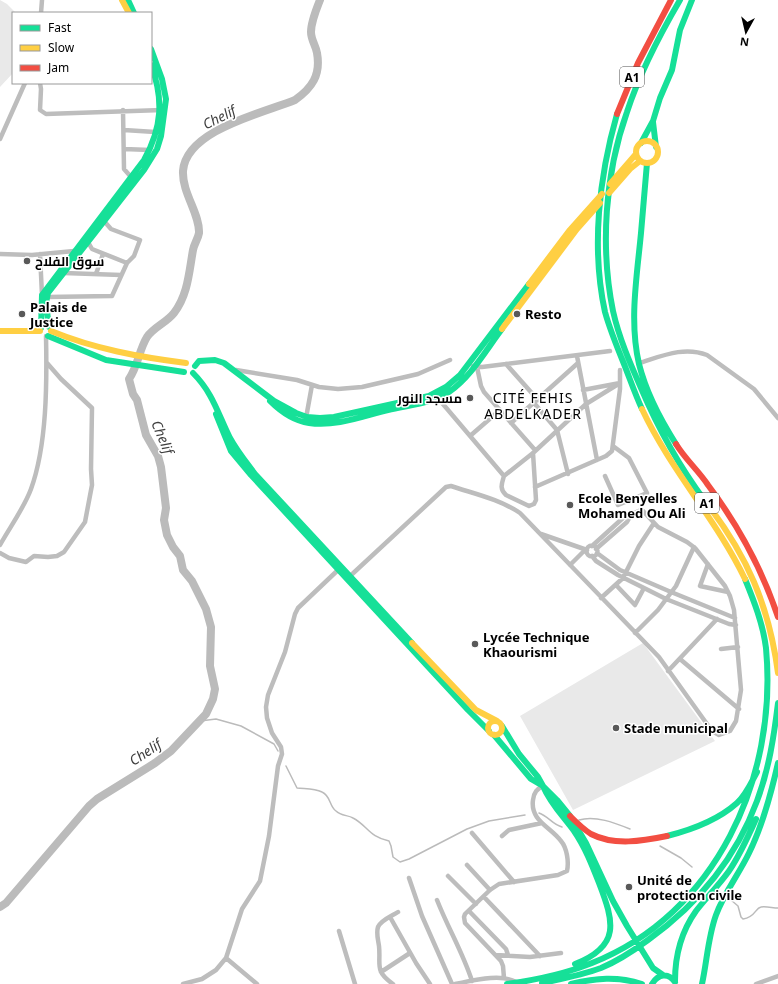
<svg xmlns="http://www.w3.org/2000/svg" width="778" height="984" viewBox="0 0 778 984" font-family="'Noto Sans',Cairo,sans-serif">
<style>
.green{fill:#e9e9e9}
.lines{fill:none;stroke-linecap:round;stroke-linejoin:round}
.stream{stroke:#bbb;stroke-width:1.5}
.river{stroke:#bbb;stroke-width:8}
.street{stroke:#bdbdbd;stroke-width:4.5}
.fast{stroke:#16e098;stroke-width:6}
.slow{stroke:#ffcf43;stroke-width:6}
.jam{stroke:#f24e42;stroke-width:6}
.poi-dot{fill:#595959;stroke:#fff;stroke-width:1.5}
.labels{text-anchor:middle;dominant-baseline:central;stroke-width:3;stroke-linejoin:round;paint-order:stroke}
.shield{fill:#fff;stroke:#4c4c4c;stroke-width:1}
.shield-label{font-size:12px;font-weight:bold;fill:#000}
.poi-label{font-size:13px;font-weight:bold;fill:#000;stroke:#fff;text-anchor:start}
.water-label{font-size:14px;font-style:italic;fill:#3f3f3f;stroke:#fff}
.neighbourhood-label{font-size:14px;letter-spacing:1px;fill:#000;stroke:#fff}
</style>
<rect width="100%" height="100%" fill="#fff"/>
<!-- green -->
<path class="green" d="M 0,0 L 7,4 L 16,13 L 13,13 L 13,73 L 0,87 Z
M 643,643 L 715,741 L 573,810 L 520,716 Z"/>
<g class="lines">
<!-- stream -->
<path class="stream" d="M 200,721 L 216,719 L 241,726 L 274,744 L 278,751
M 286,766 L 297,788 C 305,789 314,788 322,792 C 331,796 329,806 336,811 C 341,816 348,815 353,818 C 368,826 369,837 389,841 L 391,846 L 393,857 L 400,862 L 409,859 L 467,829 L 489,821 L 525,815
M 539,813 C 548,816 553,825 562,827
M 579,820 C 595,815 615,823 630,829
M 660,846 L 681,858 L 692,867
M 731,900 L 738,906 L 741,917 L 743,919 C 756,917 755,908 761,907 C 766,906 773,908 778,908"/>
<!-- river -->
<path class="river" d="M 0,907 L 6,903 L 89,806 L 97,799 L 155,763 L 171,751 L 206,714 L 213,699 L 215,689 L 210,666 L 211,627 L 206,609 L 192,581 L 183,570 L 180,556 L 173,547 L 167,535 L 164,520 L 166,508 L 161,467 L 158,456 L 146,435 L 137,400 L 133,394 L 129,379 C 138,366 139,350 147,337 C 154,327 166,323 174,313 C 188,295 189,272 193,250 C 194,244 198,239 199,233 C 200,214 182,193 183,171 C 186,130 263,113 295,100 C 312,88 321,75 317,53 C 316,46 311,40 311,32 C 311,22 316,10 320,0"/>
<!-- street -->
<path class="street" d="M 41,13 L 42,0
M 40,83 L 41,89 L 40,110 L 46,114 L 162,110
M 123,110 L 124,169 L 131,177
M 124,130 L 155,132
M 0,139 L 25,83
M 124,149 L 150,150
M 88,242 L 92,249 L 127,263
M 0,254 L 32,255 L 74,251
M 40,254 L 42,295
M 64,273 L 121,275
M 96,274 L 103,254
M 47,297 L 112,296 L 127,263 L 134,256 L 140,240 L 111,229 L 104,221
M 577,356 L 597,460
M 639,363 C 662,356 684,346 707,355 L 754,389 L 778,418
M 506,364 L 538,400
M 473,366 L 482,367 L 610,351
M 477,367 L 481,386 L 484,392 L 535,450
M 236,370 L 297,380 L 319,387 L 338,389 L 362,387 L 418,374 L 450,360
M 437,397 L 504,476 C 502,483 499,489 506,495 L 529,506 L 534,504 L 536,500 L 533,453
M 534,403 L 557,430 L 568,474
M 306,418 L 312,385
M 511,423 L 578,363
M 470,436 L 500,410
M 504,476 L 533,453 L 586,404 L 620,383 L 583,390
M 605,476 L 618,505 L 647,493 L 629,458 L 613,446
M 535,487 L 606,456 L 612,451 L 620,389 L 620,370
M 541,534 L 587,550
M 0,545 C 10,527 24,508 31,489 C 47,445 47,383 46,336
M586.5 551a5.5 5.5 0 1 1 11 0a5.5 5.5 0 1 1-11 0Z
M 596,549 L 627,522 L 631,515
M 0,553 L 9,558 L 26,562 L 34,556 L 48,557 L 57,556 L 64,552 L 85,522 L 92,485 L 91,469 L 92,408 L 61,379 L 47,363
M 597,553 L 620,570 L 671,592 L 735,618
M 592,556 L 596,561 L 618,575 L 666,599 L 729,624 L 736,625
M 708,564 L 700,586 L 728,592
M 570,565 L 583,552 L 587,550
M 348,578 L 446,487 L 451,486 C 475,494 499,499 520,513 L 659,657 L 712,731 L 719,735 L 730,731 L 736,721 L 741,690 L 734,610 L 730,596 L 725,586 L 695,548 L 687,542 L 658,527 L 643,511 L 641,510 L 623,518 L 592,546
M 616,585 L 635,605 L 644,588
M 601,598 L 623,578 L 639,546 L 654,523
M 635,633 L 658,610 L 676,586 L 694,547
M 721,649 L 738,647
M 680,659 L 739,709
M 668,671 L 717,619
M 472,833 L 514,882
M 502,836 L 509,830 L 542,823
M 467,865 L 490,890
M 448,876 L 476,904
M 409,878 L 422,916 L 452,984
M 484,897 L 540,956
M 437,900 C 448,928 463,953 472,981
M 469,911 L 506,949 L 508,955
M 390,917 L 416,963 L 430,984
M 339,931 L 355,984
M 496,955 L 530,957 L 561,953
M 226,958 L 257,984
M 381,972 L 410,953
M 504,978 L 503,966 L 501,961 L 465,923 L 464,917 L 465,914 L 490,890 L 499,884 L 545,877 L 558,875 L 567,871 C 569,862 567,848 561,841 C 551,827 530,821 533,800 C 534,792 537,789 543,786
M 183,984 L 202,979 L 216,970 L 226,958 L 242,909 L 260,881 L 269,836 L 278,766 L 282,754 L 281,747 L 272,733 L 267,718 L 266,707 L 268,695 L 285,652 L 295,614 L 298,608 L 338,570
M 393,984 C 374,971 381,965 379,946 C 378,939 376,933 378,927 C 381,920 392,916 398,912
M 455,984 C 471,981 501,973 516,982
M 756,984 L 778,976"/>
<!-- fast -->
<path class="fast" d="M 128,0 L 134,13
M 680,0 C 659,36 640,72 627,112 C 605,174 600,247 613,311 C 619,338 630,363 641,388 C 658,428 679,466 705,501
M 617,114 C 599,177 591,248 605,312 C 610,330 617,347 624,364 C 630,379 635,394 642,409
M 653,122 L 656,147
M 641,143 L 653,121 L 660,98 L 672,70 L 680,30 L 692,0
M 647,163 C 645,186 643,210 641,233 C 637,276 629,321 639,364 C 646,392 660,419 676,444
M 49,327 L 46,303 L 48,293 L 144,170 L 157,149 L 161,136 L 166,99 L 162,79 L 151,49
M 41,328 L 42,295 L 144,160 C 162,128 164,99 151,65
M 48,336 L 106,360 L 184,372
M 195,366 L 199,361 L 215,360 L 224,363 L 274,401 L 296,413 L 307,417 L 320,418 L 334,417 L 429,396 L 446,387 L 460,375 L 529,284
M 193,373 C 213,393 218,414 230,438 C 237,451 246,462 255,474 L 412,643
M 270,401 C 281,412 294,421 309,423 C 336,427 363,416 388,410 C 408,405 431,404 449,392 C 471,377 486,350 502,329
M 216,414 L 231,451 L 251,475 L 468,710 L 489,731
M 502,726 L 519,754 L 538,777 L 543,786 L 557,800 L 570,816 L 586,843 L 613,901 L 627,926 L 653,968 L 663,975
M 494,735 L 531,779 L 543,786
M 543,786 C 550,803 563,816 574,831 C 585,847 592,865 599,883 C 614,922 621,946 575,964
M 667,836 C 691,830 718,820 737,803 C 746,795 751,783 757,772
M 675,981 C 675,956 681,932 696,911 C 706,898 719,885 729,871 C 740,855 748,837 756,819
M 542,983 C 562,979 582,975 601,968 C 618,961 633,951 648,940 C 697,905 736,858 757,801 C 769,769 774,736 778,703
M 507,984 C 536,980 565,974 592,963 C 716,914 778,778 766,648 C 763,624 754,601 745,579
M 571,984 C 596,978 617,976 642,984
M 652,984 C 658,974 668,972 675,982
M 702,984 C 707,961 708,937 716,915 C 724,893 739,874 749,853 C 763,825 771,794 778,763"/>
<!-- slow -->
<path class="slow" d="M 122,0 L 129,13
M636 152a11 11 0 1 1 22 0a11 11 0 1 1-22 0Z
M 610,184 L 636,154
M 609,193 L 630,169 L 640,161
M 529,284 L 569,231 L 602,194
M 502,329 L 577,229 L 600,203
M 0,331 L 40,331
M 51,331 C 95,349 139,357 186,363
M 642,409 C 670,469 716,519 745,579
M 705,501 C 747,555 769,605 778,673
M 412,643 L 476,710 L 497,721
M488 728a7 7 0 1 1 14 0a7 7 0 1 1-14 0Z"/>
<!-- jam -->
<path class="jam" d="M 617,114 L 638,63 L 671,0
M 676,444 C 685,459 698,470 708,485 C 738,525 762,569 778,617
M 570,816 C 577,823 583,829 591,834 C 614,846 643,841 667,836"/>
</g>
<!-- markers -->
<g class="poi-dot">
<circle cx="27" cy="261" r="4"/>
<circle cx="22" cy="314" r="4"/>
<circle cx="517" cy="314" r="4"/>
<circle cx="470" cy="398" r="4"/>
<circle cx="570" cy="505" r="4"/>
<circle cx="475" cy="644" r="4"/>
<circle cx="616" cy="728" r="4"/>
<circle cx="629" cy="887" r="4"/>
</g>
<g class="labels">
<!-- shield labels -->
<g class="shield">
<rect x="620" y="67" width="24" height="20" rx="3"/>
<rect x="695" y="493" width="24" height="20" rx="3"/>
</g>
<g class="shield-label">
<text x="632" y="77">A1</text>
<text x="707" y="503">A1</text>
</g>
<!-- poi labels -->
<g class="poi-label">
<text x="35" y="261">سوق الفلاح</text>
<text x="30" y="307">Palais de<tspan x="30" dy="15">Justice</tspan></text>
<text x="525" y="314">Resto</text>
<text x="462" y="398" text-anchor="end">مسجد النور</text>
<text x="578" y="498">Ecole Benyelles<tspan x="578" dy="15">Mohamed Ou Ali</tspan></text>
<text x="483" y="637">Lycée Technique<tspan x="483" dy="15">Khaourismi</tspan></text>
<text x="624" y="728">Stade municipal</text>
<text x="637" y="880">Unité de<tspan x="637" dy="15">protection civile</tspan></text>
</g>
<!-- water labels -->
<g class="water-label">
<text transform="translate(219 117) rotate(-27)">Chelif</text>
<text transform="translate(163 437) rotate(67)">Chelif</text>
<text transform="translate(145 752) rotate(-34)">Chelif</text>
</g>
<!-- neighbourhood labels -->
<g class="neighbourhood-label">
<text x="533" y="397">CITÉ FEHIS<tspan x="533" dy="16">ABDELKADER</tspan></text>
</g>
</g>
<!-- legend -->
<rect x="12" y="12" width="140" height="72" fill="#ffffff" stroke="#999999"/>
<rect x="20" y="25" width="20" height="6" fill="#16e098" stroke="#999999"/>
<text x="48" y="32" font-size="12" fill="#000000">Fast</text>
<rect x="20" y="45" width="20" height="6" fill="#ffcf43" stroke="#999999"/>
<text x="48" y="52" font-size="12" fill="#000000">Slow</text>
<rect x="20" y="65" width="20" height="6" fill="#f24e42" stroke="#999999"/>
<text x="48" y="72" font-size="12" fill="#000000">Jam</text>
<!-- north arrow -->
<g transform="translate(746 32) rotate(188)" stroke="#ffffff" stroke-width="3" paint-order="stroke">
<path d="M0-3L7 15L0 10L-7 15Z" fill="#000000"/>
<text y="-6" font-size="11" font-weight="bold" text-anchor="middle" fill="#000000">N</text>
</g>
</svg>
